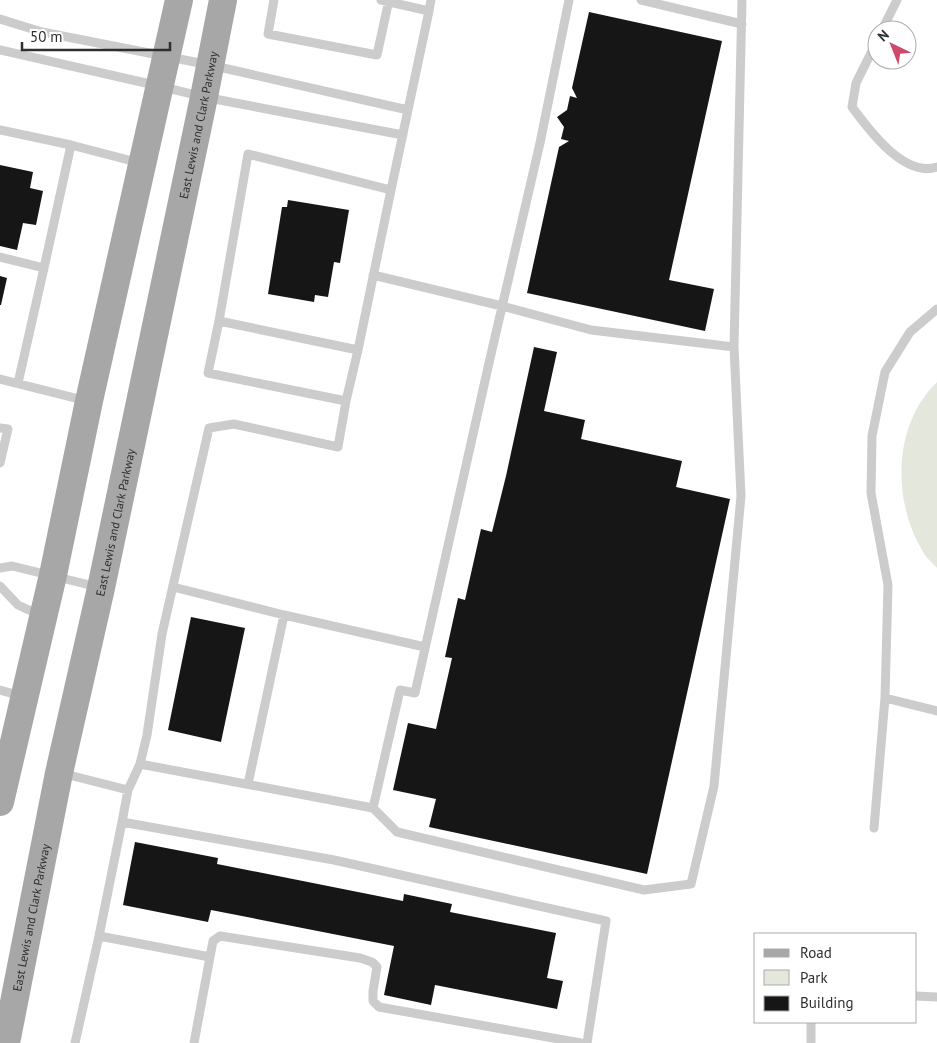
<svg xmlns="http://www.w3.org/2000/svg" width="937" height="1043" viewBox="0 0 937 1043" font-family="'PT Sans',sans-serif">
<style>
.green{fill:#e4e7dc}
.building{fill:#161616}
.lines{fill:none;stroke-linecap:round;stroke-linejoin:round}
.service{stroke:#ccc;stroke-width:9}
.primary{stroke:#a7a7a7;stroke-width:28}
.labels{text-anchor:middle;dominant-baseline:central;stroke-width:5;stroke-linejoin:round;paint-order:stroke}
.street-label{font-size:12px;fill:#2f2f2f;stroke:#fff}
</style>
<rect width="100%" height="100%" fill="#fff"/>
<!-- green -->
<path class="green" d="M 937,382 L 937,568 C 932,562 925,557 922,550 C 892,499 893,425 937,382 Z"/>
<!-- building -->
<path class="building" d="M 589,12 L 722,41 L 669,280 L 714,289 L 705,331 L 527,293 L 559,147 L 569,141 L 561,139 L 564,127 L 557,117 L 567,110 L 570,96 L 577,98 L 572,88 Z
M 0,165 L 33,172 L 30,188 L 43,191 L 36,225 L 23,223 L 17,250 L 0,246 Z
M 288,200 L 349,210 L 340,263 L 334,262 L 328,297 L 315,295 L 314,302 L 268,294 L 282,207 L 287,207 Z
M 0,276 L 7,278 L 1,305 L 0,305 Z
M 534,347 L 557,352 L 544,411 L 585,420 L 581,439 L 682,461 L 676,487 L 730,499 L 647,874 L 429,827 L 436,799 L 393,790 L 408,723 L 436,729 L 452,658 L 445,657 L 458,598 L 465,600 L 481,529 L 492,532 L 506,476 Z
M 191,617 L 245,628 L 221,742 L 168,730 Z
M 135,842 L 218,858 L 217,864 L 403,901 L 404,894 L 452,904 L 450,912 L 556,933 L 547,978 L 563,981 L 557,1009 L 435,985 L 431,1005 L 384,995 L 394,946 L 211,910 L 208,922 L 123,905 Z"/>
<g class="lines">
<!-- service -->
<path class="service" d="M 274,0 L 268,34 L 377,55 L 389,0
M 381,0 L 429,11 L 431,0
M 641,0 L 742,24
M 0,19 L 42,32 L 210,65 L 408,110
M 882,30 L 897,0
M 877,41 L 856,83 L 852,107 C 869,130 904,178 937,167
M 0,50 L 159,86 L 204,97 L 403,135
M 0,130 L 71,145
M 391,190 L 358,350 L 219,321 L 248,154 L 391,190 L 429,11
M 0,257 L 44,268 L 18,383
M 44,268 L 71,145 L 140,163
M 373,275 L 502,306 L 591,330 L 734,347 L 742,0
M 937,309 L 910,332 L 885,372 L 872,436 L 871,493 L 888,585 L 885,698 L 937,711
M 219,321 L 208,373 L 346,401 L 358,350
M 0,379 L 87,401
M 0,428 L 8,429 L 0,463
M 0,568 L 12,566 L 98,587
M 0,586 L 18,605 L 42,616
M 173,587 L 284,615 L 425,647
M 0,690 L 21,696
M 140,764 L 373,808 L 400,690 L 415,693 L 489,363 L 540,143 L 569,0
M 61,773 L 128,790 L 140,764 L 147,735 L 162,634 L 209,428 L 234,424 L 338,447 L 346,401
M 248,784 L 284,615
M 128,790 L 122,822 L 334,860 L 606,921 L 587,1043
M 373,808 L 397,832 L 644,890 L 691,884 L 714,786 L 741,496 L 734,347
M 122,822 L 99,936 L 210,957 L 194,1043
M 874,828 L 885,698
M 210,957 L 213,941 L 220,936 L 360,958 L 372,962 L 377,967 L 373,991 L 373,1001 L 379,1007 L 581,1043
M 916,996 L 937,997
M 75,1043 L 99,936
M 811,1043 L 811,1022"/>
<!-- primary -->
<g class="primary">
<path d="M 0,802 L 53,575 L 89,401 L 179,0"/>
<path id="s1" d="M 6,1043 L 59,773 L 101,588 L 204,97 L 223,0"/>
</g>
</g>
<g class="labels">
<!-- street labels -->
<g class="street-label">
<text stroke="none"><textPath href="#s1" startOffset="938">East Lewis and Clark Parkway</textPath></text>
<text stroke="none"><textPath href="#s1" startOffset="532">East Lewis and Clark Parkway</textPath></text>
<text stroke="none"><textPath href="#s1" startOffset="128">East Lewis and Clark Parkway</textPath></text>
</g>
</g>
<!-- legend -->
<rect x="754" y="933" width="162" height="90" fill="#ffffff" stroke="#acacac"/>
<rect x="764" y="949" width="25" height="8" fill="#a7a7a7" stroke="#acacac"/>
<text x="800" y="958" font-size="15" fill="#2f2f2f">Road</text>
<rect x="764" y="970" width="25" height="15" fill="#e4e7dc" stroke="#acacac"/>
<text x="800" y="983" font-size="15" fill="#2f2f2f">Park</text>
<rect x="764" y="996" width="25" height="15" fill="#161616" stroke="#acacac"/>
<text x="800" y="1008" font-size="15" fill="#2f2f2f">Building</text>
<!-- north arrow -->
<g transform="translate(892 45) rotate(317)"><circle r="24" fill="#ffffff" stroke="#acacac"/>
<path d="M0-4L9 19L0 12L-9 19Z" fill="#cf496b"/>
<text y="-8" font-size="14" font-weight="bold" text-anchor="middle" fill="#2f2f2f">N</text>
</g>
<!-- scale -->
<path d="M22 42v8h148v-8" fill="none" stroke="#2f2f2f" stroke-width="2.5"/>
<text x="30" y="42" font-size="15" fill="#2f2f2f" stroke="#ffffff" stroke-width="4" paint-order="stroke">50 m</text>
</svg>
